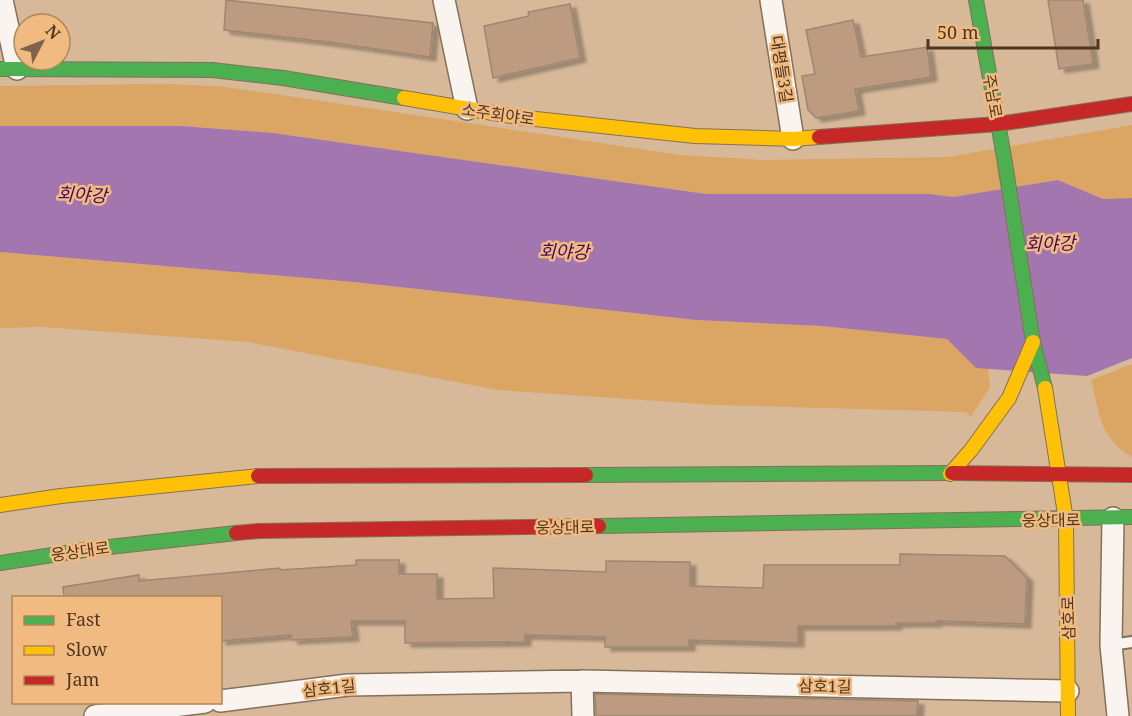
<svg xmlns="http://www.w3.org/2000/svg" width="1132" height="716" viewBox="0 0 1132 716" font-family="'Noto Serif','Noto Sans KR',serif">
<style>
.green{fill:#dba563}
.water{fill:#a476af}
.building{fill:#bd9b81;stroke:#9f8671;stroke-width:1.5;filter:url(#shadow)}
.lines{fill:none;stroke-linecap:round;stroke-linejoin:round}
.lane-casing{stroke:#847059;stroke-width:14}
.street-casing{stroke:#847059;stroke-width:24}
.fast-casing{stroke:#847059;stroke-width:16}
.slow-casing{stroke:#847059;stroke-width:16}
.jam-casing{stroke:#847059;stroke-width:16}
.lane{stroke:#f9f4f0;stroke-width:10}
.street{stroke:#f9f4f0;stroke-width:21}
.fast{stroke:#4caf50;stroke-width:14}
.slow{stroke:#ffc107;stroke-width:14}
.jam{stroke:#c62828;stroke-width:14}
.labels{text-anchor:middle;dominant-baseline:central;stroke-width:5;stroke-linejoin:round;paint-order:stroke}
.street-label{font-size:16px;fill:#4d371f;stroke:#f1ba80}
.water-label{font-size:18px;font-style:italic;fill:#430864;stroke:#f1ba80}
</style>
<defs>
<filter id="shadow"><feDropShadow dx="6" dy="4" stdDeviation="1.5" flood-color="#0004"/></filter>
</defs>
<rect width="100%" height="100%" fill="#d7b99a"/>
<!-- green -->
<path class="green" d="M 163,84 L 218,86 L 282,95 L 680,155 L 763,160 L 948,157 L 1132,125 L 1132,198 L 1103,199 L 1058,180 L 953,197 L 930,194 L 706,194 L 273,133 L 181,126 L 0,126 L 0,86 Z
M 0,252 L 354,282 L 696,320 L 822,326 L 947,339 L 976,367 L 988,368 L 990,387 L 971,417 L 966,412 L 716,405 L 498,390 L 248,342 L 42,327 L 0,328 Z
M 1132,364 L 1132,457 C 1099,437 1100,415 1091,380 Z"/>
<!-- water -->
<path class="water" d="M 0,126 L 181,126 L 273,133 L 706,194 L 930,194 L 953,197 L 1058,180 L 1103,199 L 1132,198 L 1132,358 L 1087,376 L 976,368 L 947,339 L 822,326 L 696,320 L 354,282 L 0,252 Z"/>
<!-- building -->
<path class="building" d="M 226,0 L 433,23 L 430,57 L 328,42 L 224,30 Z
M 1048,0 L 1083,0 L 1093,64 L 1059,69 Z
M 570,4 L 580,58 L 493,78 L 484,26 L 529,16 L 528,12 Z
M 853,20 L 861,57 L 927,47 L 931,77 L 855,89 L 859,111 L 816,118 L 808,110 L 802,76 L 815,74 L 806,30 Z
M 900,554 L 1005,556 L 1027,578 L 1025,624 L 936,621 L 936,623 L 896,623 L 896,626 L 798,626 L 798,643 L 689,640 L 689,647 L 605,647 L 605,637 L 525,635 L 525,642 L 405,643 L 405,621 L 351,621 L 353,637 L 292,640 L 291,635 L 220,641 L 220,597 L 64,597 L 63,587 L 139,575 L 139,581 L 280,568 L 280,570 L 356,565 L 356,560 L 399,560 L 399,574 L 437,574 L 437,599 L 494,598 L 493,568 L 606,572 L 606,561 L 690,562 L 690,586 L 763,588 L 764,565 L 900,565 Z
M 595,694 L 918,701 L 917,716 L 596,716 Z"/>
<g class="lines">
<!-- lane casing -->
<g class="lane-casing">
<path id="lane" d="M 1111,645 L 1132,642"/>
</g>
<!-- street casing -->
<g class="street-casing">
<path id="street" d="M 2,0 L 17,69
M 444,0 L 467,109
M 771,0 L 793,139
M 1113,518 L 1111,645 L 1118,716
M 582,681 L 583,716
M 220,701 L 348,685 L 582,681 L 1068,691
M 95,716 L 205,702"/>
</g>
<!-- fast casing -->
<g class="fast-casing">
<path id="fast" d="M 976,0 L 1004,157 L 1033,342 L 1045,388
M 0,69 L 212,70 L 283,78 L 404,98
M 586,475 L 952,473
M 599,526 L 1132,517
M 0,563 L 91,549 L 236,533"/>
</g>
<!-- slow casing -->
<g class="slow-casing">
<path id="slow" d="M 404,98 L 517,117 L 695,136 L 793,139 L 819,137
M 1045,388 L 1066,520 L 1068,716
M 950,474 L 971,450 L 1009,398 L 1033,342
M 0,505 L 61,496 L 258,476"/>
</g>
<!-- jam casing -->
<g class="jam-casing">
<path id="jam" d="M 819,137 L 998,124 L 1132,104
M 952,473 L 1132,475
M 258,476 L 586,475
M 236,533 L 258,531 L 599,526"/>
</g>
<!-- lane -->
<use href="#lane" class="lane"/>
<!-- street -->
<use href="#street" class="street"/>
<!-- fast -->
<use href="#fast" class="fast"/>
<!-- slow -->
<use href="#slow" class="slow"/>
<!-- jam -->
<use href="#jam" class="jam"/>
</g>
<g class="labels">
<!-- street labels -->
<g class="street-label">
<text transform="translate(782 69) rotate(81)">대평들3길</text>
<text transform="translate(993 96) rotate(80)">주남로</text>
<text transform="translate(498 114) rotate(8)">소주회야로</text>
<text transform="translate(1051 520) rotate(-1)">웅상대로</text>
<text transform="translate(565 527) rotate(-1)">웅상대로</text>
<text transform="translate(80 551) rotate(-8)">웅상대로</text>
<text transform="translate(1068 618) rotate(-91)">삼호로</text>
<text transform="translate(825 686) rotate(1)">삼호1길</text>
<text transform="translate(329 688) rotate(-6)">삼호1길</text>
</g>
<!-- water labels -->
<g class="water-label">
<text transform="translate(82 194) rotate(3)">회야강</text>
<text transform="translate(1050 243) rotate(-1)">회야강</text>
<text transform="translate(564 251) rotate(1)">회야강</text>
</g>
</g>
<!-- legend -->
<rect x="12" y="596" width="210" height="108" fill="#f1ba80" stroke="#af8659" stroke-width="1.5"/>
<rect x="24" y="616" width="30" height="9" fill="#4caf50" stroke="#af8659" stroke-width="1.5"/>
<text x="66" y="626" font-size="18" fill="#4d371f">Fast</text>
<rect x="24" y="646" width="30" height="9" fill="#ffc107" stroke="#af8659" stroke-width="1.5"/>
<text x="66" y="656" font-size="18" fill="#4d371f">Slow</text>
<rect x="24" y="676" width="30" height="9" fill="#c62828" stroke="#af8659" stroke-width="1.5"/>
<text x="66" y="686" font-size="18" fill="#4d371f">Jam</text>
<!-- north arrow -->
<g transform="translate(42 42) rotate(48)"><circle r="28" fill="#f1ba80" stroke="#af8659" stroke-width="1.5"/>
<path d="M0-4.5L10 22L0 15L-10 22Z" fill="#7d644a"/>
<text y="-9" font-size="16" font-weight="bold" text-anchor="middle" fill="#4d371f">N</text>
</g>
<!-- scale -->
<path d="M928 39v9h170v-9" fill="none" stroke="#4d371f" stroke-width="3"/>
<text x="937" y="39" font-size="18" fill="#4d371f" stroke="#f1ba80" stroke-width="4.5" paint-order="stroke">50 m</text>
</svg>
